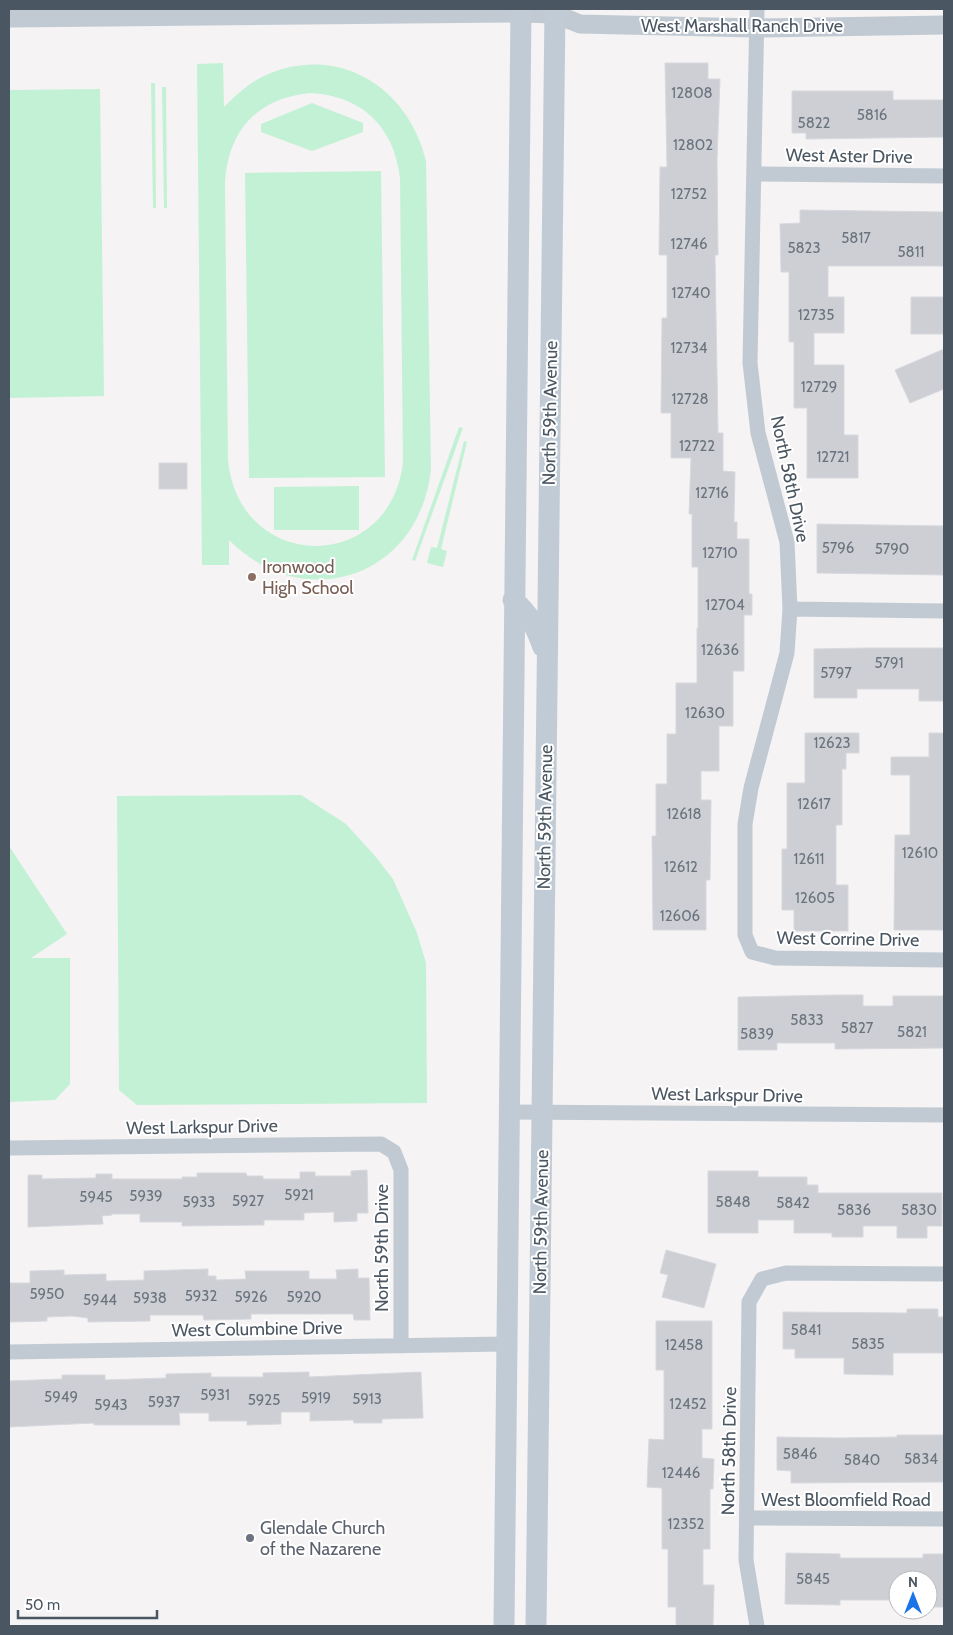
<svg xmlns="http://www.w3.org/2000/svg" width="953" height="1635" viewBox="0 0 953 1635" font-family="Cabin,sans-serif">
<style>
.green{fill:#c3f1d5;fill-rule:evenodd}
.building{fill:#cdcfd5;stroke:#d7d9de}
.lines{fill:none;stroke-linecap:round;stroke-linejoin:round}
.minor{stroke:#c1cad2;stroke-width:15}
.tertiary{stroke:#c1cad2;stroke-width:19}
.secondary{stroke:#c1cbd6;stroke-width:21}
.education-dot{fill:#8d6e63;stroke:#fff;stroke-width:2}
.worship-dot{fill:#6b7280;stroke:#fff;stroke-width:2}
.labels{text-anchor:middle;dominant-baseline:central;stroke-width:4;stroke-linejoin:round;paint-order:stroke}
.number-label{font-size:15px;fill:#6b747e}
.street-label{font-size:18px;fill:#4a5661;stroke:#fff}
.education-label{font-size:18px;fill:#785e54;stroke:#fff;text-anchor:start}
.worship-label{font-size:18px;fill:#5b616d;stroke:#fff;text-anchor:start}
</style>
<rect width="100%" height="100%" fill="#f5f3f3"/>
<!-- green -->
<path class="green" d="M 223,63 L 224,107 C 237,94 250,82 266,75 C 339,43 409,88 426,161 L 431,470 C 419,577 305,616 229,540 L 229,565 L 202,565 L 197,64 ZM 309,93 C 361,95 394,126 400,178 L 403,463 C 389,575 239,573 228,460 L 225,185 C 227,132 256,99 309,93 Z
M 151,83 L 155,83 L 156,208 L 153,208 Z
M 162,87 L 166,87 L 167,208 L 164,208 Z
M 100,89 L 104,396 L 9,398 L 9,90 Z
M 312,103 L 363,123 L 363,132 L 312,151 L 261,132 L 261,124 Z
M 381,171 L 385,477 L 249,478 L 245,173 Z
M 459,427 L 463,428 L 415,561 L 412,560 Z
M 464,441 L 467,442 L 441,549 L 447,551 L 443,567 L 427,563 L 431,547 L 437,548 Z
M 359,486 L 359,530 L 274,530 L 274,487 Z
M 301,795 L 346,824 L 375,856 L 393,879 L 417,933 L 426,963 L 427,1103 L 137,1105 L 119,1090 L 117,796 Z
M 9,846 L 67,934 L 31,958 L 70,958 L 70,1084 L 55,1100 L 9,1102 Z"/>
<!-- building -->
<path class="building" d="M 665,63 L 708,63 L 708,79 L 720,79 L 717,159 L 718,255 L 715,255 L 718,433 L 723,433 L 723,471 L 735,472 L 734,522 L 737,522 L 737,539 L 749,539 L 749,594 L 752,594 L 752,615 L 744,615 L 744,671 L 733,671 L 733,726 L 719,726 L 719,771 L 701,771 L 701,800 L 711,800 L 710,880 L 706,880 L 706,930 L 653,930 L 652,836 L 656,836 L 656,784 L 667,784 L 667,734 L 676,734 L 676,683 L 697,683 L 697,628 L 698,628 L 698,567 L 692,567 L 692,514 L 689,514 L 691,458 L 671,458 L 671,413 L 661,413 L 662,318 L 667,318 L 667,255 L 659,255 L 660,167 L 667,167 Z
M 792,91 L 893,91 L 893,100 L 944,100 L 944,137 L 806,139 L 806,133 L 792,133 Z
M 800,210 L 944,212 L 944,266 L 828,266 L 828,297 L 844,297 L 844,333 L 814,333 L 814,365 L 844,365 L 844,435 L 858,435 L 858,478 L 807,478 L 807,408 L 794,408 L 794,342 L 789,342 L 789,272 L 781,272 L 780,224 L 800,223 Z
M 911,297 L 944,297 L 944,334 L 911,334 Z
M 944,349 L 944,389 L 910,403 L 895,370 Z
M 159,463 L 187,463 L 187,489 L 159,489 Z
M 817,524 L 944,526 L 944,575 L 817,573 Z
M 866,648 L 944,648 L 944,701 L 919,701 L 919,689 L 857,689 L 857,698 L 814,698 L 814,649 Z
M 805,733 L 859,733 L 859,753 L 846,753 L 846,769 L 842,769 L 842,825 L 836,825 L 836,885 L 848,885 L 848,931 L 794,931 L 794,910 L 782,910 L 782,849 L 787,849 L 787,783 L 805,783 Z
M 929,733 L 944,733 L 944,930 L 894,930 L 895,835 L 910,835 L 910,775 L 891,775 L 891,757 L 929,757 Z
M 835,995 L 863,995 L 863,1006 L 893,1006 L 893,996 L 944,996 L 944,1048 L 835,1049 L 835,1043 L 777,1043 L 777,1050 L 738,1050 L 738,997 Z
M 367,1170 L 368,1213 L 357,1213 L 357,1221 L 334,1222 L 334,1212 L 304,1213 L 304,1220 L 264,1220 L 264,1225 L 182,1226 L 182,1222 L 140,1222 L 140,1214 L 112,1214 L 112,1215 L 102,1216 L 103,1224 L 28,1227 L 28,1175 L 42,1175 L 42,1179 L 96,1178 L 96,1174 L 112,1174 L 112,1179 L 182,1179 L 182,1177 L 197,1177 L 197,1173 L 246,1173 L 247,1176 L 263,1176 L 263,1179 L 300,1179 L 300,1172 L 315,1172 L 315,1176 L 351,1176 L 351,1171 Z
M 708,1171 L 758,1171 L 758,1177 L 807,1177 L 807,1185 L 818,1185 L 818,1193 L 942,1193 L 942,1226 L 927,1226 L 927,1238 L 897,1238 L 897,1226 L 863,1226 L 863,1237 L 832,1237 L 832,1233 L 794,1233 L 794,1220 L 758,1220 L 758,1233 L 708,1233 Z
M 666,1250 L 716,1264 L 704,1308 L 662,1297 L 668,1275 L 660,1273 Z
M 208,1269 L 208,1276 L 216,1276 L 216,1280 L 246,1279 L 245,1271 L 309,1271 L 309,1279 L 337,1279 L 336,1270 L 358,1269 L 358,1278 L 369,1278 L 370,1320 L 354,1320 L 353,1314 L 251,1314 L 251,1319 L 204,1320 L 203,1315 L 150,1315 L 150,1321 L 88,1322 L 88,1318 L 72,1316 L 47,1317 L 47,1321 L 9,1322 L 9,1283 L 30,1283 L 30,1271 L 64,1270 L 64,1275 L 106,1274 L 106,1281 L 144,1280 L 144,1271 Z
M 907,1309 L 938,1309 L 938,1317 L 944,1317 L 944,1353 L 893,1353 L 893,1375 L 844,1374 L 844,1358 L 795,1358 L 795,1349 L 783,1349 L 783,1312 L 907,1313 Z
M 656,1321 L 712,1321 L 712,1429 L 702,1429 L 702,1458 L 714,1459 L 713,1489 L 710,1489 L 710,1549 L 703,1549 L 703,1585 L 714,1585 L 713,1626 L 676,1626 L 676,1607 L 668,1607 L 668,1549 L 662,1549 L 662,1488 L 647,1487 L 649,1439 L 664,1440 L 664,1370 L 656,1370 Z
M 309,1372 L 309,1377 L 421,1372 L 423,1418 L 382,1419 L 382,1423 L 354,1423 L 353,1420 L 310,1421 L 310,1412 L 281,1412 L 281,1424 L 247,1425 L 247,1421 L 209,1421 L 209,1413 L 179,1413 L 180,1425 L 94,1425 L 94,1423 L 9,1427 L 9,1381 L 62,1379 L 62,1375 L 105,1375 L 105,1380 L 166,1378 L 166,1374 L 211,1373 L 211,1377 L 263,1377 L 263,1373 Z
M 897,1435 L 944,1435 L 944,1482 L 791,1483 L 791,1471 L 777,1470 L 777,1437 L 840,1438 L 897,1437 Z
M 786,1553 L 840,1554 L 840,1558 L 923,1558 L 923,1554 L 944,1554 L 944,1607 L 928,1607 L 928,1580 L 898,1580 L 898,1600 L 840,1600 L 840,1605 L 785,1604 Z"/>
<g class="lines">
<!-- minor -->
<path class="minor" d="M 757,9 L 750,363 L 758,433 L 787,542 L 790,609 L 787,653 L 751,788 L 745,824 L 745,935 L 752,952 L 775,958 L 944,960
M 754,174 L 944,176
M 790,609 L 944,611
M 509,1112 L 944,1115
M 9,1148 L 381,1144 L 394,1152 L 401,1170 L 401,1346
M 9,1352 L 505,1344
M 747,1518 L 944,1519
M 757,1626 L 746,1560 L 749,1302 L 762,1279 L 786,1273 L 944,1274"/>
<!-- tertiary -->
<path class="tertiary" d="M 9,18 L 521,13 L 555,14 L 580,24 L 756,28 L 944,25"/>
<!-- secondary -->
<path class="secondary" d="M 513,600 C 530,614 536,628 543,647
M 504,1626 L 521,9
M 536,1626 L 555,9"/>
</g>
<!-- markers -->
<circle class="education-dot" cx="252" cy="577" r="5"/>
<circle class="worship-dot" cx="250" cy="1538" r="5"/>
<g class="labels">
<!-- number labels -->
<g class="number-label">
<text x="692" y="93">12808</text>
<text x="872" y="115">5816</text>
<text x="814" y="123">5822</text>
<text x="693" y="145">12802</text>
<text x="689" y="194">12752</text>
<text x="856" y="238">5817</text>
<text x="689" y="244">12746</text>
<text x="804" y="248">5823</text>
<text x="911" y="252">5811</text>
<text x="691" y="293">12740</text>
<text x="816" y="315">12735</text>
<text x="689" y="348">12734</text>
<text x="819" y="387">12729</text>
<text x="690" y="399">12728</text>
<text x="697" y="446">12722</text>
<text x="833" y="457">12721</text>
<text x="712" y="493">12716</text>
<text x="838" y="548">5796</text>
<text x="892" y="549">5790</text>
<text x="720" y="553">12710</text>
<text x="725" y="605">12704</text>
<text x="720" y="650">12636</text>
<text x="889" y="663">5791</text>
<text x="836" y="673">5797</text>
<text x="705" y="713">12630</text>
<text x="832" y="743">12623</text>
<text x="814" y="804">12617</text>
<text x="684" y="814">12618</text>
<text x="920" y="853">12610</text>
<text x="809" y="859">12611</text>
<text x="681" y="867">12612</text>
<text x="815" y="898">12605</text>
<text x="680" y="916">12606</text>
<text x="807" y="1020">5833</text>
<text x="857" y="1028">5827</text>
<text x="912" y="1032">5821</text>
<text x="757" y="1034">5839</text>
<text x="299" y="1195">5921</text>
<text x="146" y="1196">5939</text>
<text x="96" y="1197">5945</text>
<text x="248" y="1201">5927</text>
<text x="199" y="1202">5933</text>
<text x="733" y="1202">5848</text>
<text x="793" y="1203">5842</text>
<text x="854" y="1210">5836</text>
<text x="919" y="1210">5830</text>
<text x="47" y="1294">5950</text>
<text x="201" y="1296">5932</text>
<text x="251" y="1297">5926</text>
<text x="304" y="1297">5920</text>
<text x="150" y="1298">5938</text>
<text x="100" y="1300">5944</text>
<text x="806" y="1330">5841</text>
<text x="868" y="1344">5835</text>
<text x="684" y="1345">12458</text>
<text x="215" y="1395">5931</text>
<text x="61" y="1397">5949</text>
<text x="316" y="1398">5919</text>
<text x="367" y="1399">5913</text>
<text x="264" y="1400">5925</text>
<text x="164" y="1402">5937</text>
<text x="688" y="1404">12452</text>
<text x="111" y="1405">5943</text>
<text x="800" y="1454">5846</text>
<text x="921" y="1459">5834</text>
<text x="862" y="1460">5840</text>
<text x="681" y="1473">12446</text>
<text x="686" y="1524">12352</text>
<text x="813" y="1579">5845</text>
</g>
<!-- street labels -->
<g class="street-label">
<text x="742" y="26">West Marshall Ranch Drive</text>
<text transform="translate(849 156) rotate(1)">West Aster Drive</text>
<text transform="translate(550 413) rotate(-89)">North 59th Avenue</text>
<text transform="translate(790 479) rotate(78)">North 58th Drive</text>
<text transform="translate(545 817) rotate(-89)">North 59th Avenue</text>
<text transform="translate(848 939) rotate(1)">West Corrine Drive</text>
<text transform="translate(727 1095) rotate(1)">West Larkspur Drive</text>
<text transform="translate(202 1127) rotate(-1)">West Larkspur Drive</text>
<text transform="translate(541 1222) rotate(-89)">North 59th Avenue</text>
<text transform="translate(382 1248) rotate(-90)">North 59th Drive</text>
<text transform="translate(257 1329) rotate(-1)">West Columbine Drive</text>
<text transform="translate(729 1451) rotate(-89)">North 58th Drive</text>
<text x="846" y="1500">West Bloomfield Road</text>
</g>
<!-- education labels -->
<g class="education-label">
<text x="262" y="567">Ironwood<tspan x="262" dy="21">High School</tspan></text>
</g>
<!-- worship labels -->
<g class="worship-label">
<text x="260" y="1528">Glendale Church<tspan x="260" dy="21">of the Nazarene</tspan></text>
</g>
</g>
<!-- border -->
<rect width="953" height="1635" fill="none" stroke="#4a5661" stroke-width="20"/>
<!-- north arrow -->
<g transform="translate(913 1595)"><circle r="24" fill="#ffffff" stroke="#b7bbc0"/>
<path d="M0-4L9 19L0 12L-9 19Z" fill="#1a73e8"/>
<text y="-8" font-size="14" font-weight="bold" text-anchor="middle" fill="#4a5661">N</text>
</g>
<!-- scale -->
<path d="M18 1610v8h139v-8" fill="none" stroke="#4a5661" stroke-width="2.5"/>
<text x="25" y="1610" font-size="15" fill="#4a5661" stroke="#ffffff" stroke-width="4" paint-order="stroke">50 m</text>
</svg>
